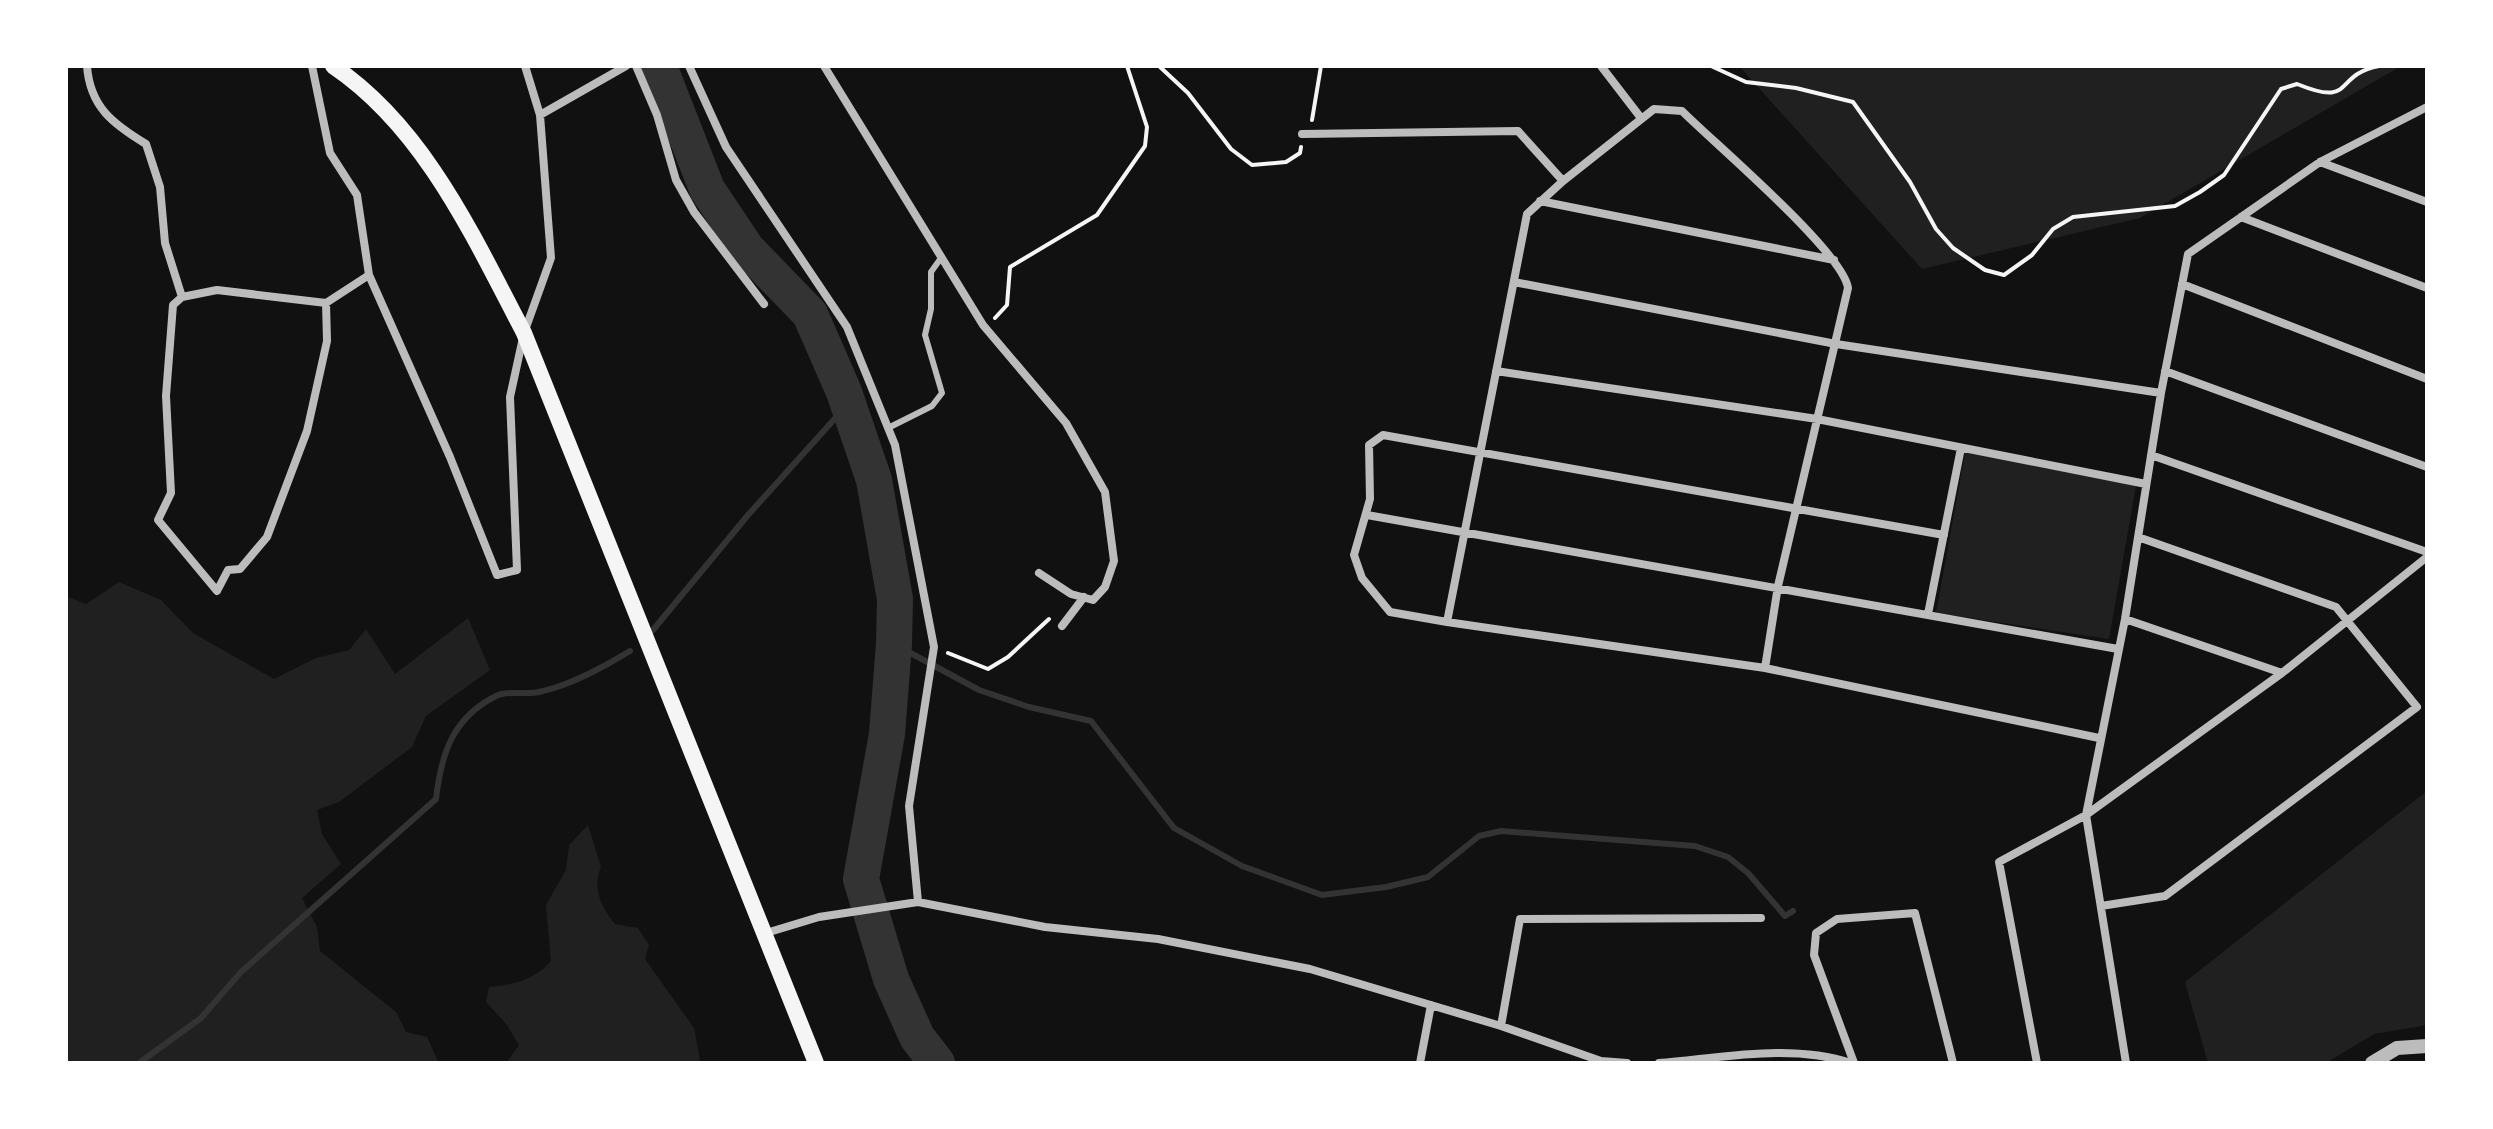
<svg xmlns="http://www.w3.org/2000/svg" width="2493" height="1129" viewBox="0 0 2493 1129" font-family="Karla,sans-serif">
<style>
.green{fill:#202020}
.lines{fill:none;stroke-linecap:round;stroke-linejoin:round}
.stream{stroke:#333;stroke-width:6}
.river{stroke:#333;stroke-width:36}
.path{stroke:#f5f5f5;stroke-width:4}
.service{stroke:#bcbcbc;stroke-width:6}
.minor{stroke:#bcbcbc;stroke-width:8}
.tertiary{stroke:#bcbcbc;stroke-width:14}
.secondary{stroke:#f5f5f5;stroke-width:16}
</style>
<rect width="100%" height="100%" fill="#111"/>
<!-- green -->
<path class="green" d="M 1739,66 L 2401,66 L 2140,218 L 1922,269 Z
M 1966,448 L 2136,486 L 2109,639 L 1936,613 Z
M 119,582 L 161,600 L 193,633 L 274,679 L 316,658 L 349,650 L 366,629 L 395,674 L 468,618 L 490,670 L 426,716 L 412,747 L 339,802 L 317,810 L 322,834 L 341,864 L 302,898 L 317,927 L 320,951 L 396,1012 L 406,1032 L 427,1037 L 439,1063 L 66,1063 L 66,596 L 86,604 Z
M 2427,791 L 2427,1025 L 2374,1034 L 2326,1063 L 2208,1063 L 2185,982 Z
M 588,825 L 601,867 C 592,888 601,907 615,924 L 638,928 L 649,945 L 645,959 L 694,1028 L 700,1060 L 696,1063 L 506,1063 L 519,1045 L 507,1025 L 486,1002 L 489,987 C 512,985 535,980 551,961 L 546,905 L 566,870 L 569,845 Z"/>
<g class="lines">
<!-- stream -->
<path class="stream" d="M 653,630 L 748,515 L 848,404
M 894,644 L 979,690 L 1029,707 L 1091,721 L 1174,828 L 1242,866 L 1322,895 L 1386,887 L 1428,877 L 1479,836 L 1501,831 L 1695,846 L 1728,857 L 1748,873 L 1785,916 L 1793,911
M 139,1063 L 201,1018 L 241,972 L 436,799 C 441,755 452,718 496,696 C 508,690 526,695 539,692 C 571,685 602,668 630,651"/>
<!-- river -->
<path class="river" d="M 659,66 L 707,189 L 747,249 L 810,314 L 844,392 L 874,480 L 895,599 L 894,644 L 887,734 L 861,879 L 891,979 L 917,1037 L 937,1063"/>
<!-- path -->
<path class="path" d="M 1159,66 L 1188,93 L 1231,149 L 1252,165 L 1286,162 L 1300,153 L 1301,147
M 1711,66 L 1746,82 L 1796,88 L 1853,102 L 1910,182 L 1936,229 L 1953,248 L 1985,270 L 2004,275 L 2032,255 L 2053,229 L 2073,217 L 2175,206 L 2200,192 L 2224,175 L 2281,89 L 2297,84 C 2356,108 2332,75 2379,66
M 1312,120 L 1321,66
M 995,318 L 1007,305 L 1010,267 L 1097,215 L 1145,146 L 1147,127 L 1127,66
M 948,653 L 988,669 L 1008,657 L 1049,619"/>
<!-- service -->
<path class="service" d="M 888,428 L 932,406 L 942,393 L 925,335 L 931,309 L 931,272 L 941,258"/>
<!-- minor -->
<path class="minor" d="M 87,66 C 90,107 113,124 146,144 L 160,187 L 165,243 L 182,297 L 173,305 L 166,396 L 171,493 L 158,520 L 217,591 L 228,570 L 240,569 L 267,537 L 307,431 L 327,341 L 326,303 L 369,275
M 312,66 L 330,153 L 357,195 L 369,275 L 450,457 L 497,575 L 517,570 L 510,397 L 524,333 L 551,258 L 540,115 L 525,66
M 636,66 L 657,115 L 676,180 L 694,212 L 764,304
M 689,66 L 726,147 L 847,327 L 895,445 L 934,647 L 909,806 L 918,902
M 824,66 L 983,325 L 1066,423 L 1105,492 L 1114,561 L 1105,587 L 1093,600 L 1071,594 L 1039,573
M 1601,66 L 1641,118
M 540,115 L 626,66
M 1302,134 L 1518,131 L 1563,181
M 2320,162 L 2427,202
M 1540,201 L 1834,260
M 2241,217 L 2427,288
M 1514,282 L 1836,344 L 2161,393
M 2182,284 L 2427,379
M 182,297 L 217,290 L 326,303
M 1496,371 L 1817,419 L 2146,484
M 2165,371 L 2427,467
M 2151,455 L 2427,552
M 1367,515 L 2118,649
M 1928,614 L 1961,448
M 2125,619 L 2282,673
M 1447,622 L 1390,612 L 1362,578 L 1354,555 L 1370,499 L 1369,445 L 1383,435 L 1944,535
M 1062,626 L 1084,597
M 1765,668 L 1778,586 L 1848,288 C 1843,252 1714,143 1682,111 L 1654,109 L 1563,181 L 1527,214 L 1447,622 L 1765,668 L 2099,738
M 2101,906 L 2165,896 L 2417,707 L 2336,607 L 2138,537
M 766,933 L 819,917 L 918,902 L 1045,927 L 1158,939 L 1310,969 L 1501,1026 L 1601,1061 L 1627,1063
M 1501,1026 L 1520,919 L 1761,918
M 1420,1063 L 1431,1005
M 1659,1063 C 1721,1058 1791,1043 1851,1063
M 1854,1063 L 1814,955 L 1816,933 L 1837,919 L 1915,913 L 1953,1063
M 2037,1063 L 1999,862 L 2086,815 L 2282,673 L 2427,557
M 2126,1063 L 2086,815 L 2125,619 L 2161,393 L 2188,254 L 2320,162 L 2427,107"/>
<!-- tertiary -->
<path class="tertiary" d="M 2372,1063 L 2397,1048 L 2427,1046"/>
<!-- secondary -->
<path class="secondary" d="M 333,66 C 425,128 474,238 524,333 L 816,1063"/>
</g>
<!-- border -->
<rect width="2493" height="1129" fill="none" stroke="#ffffff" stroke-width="136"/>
</svg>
